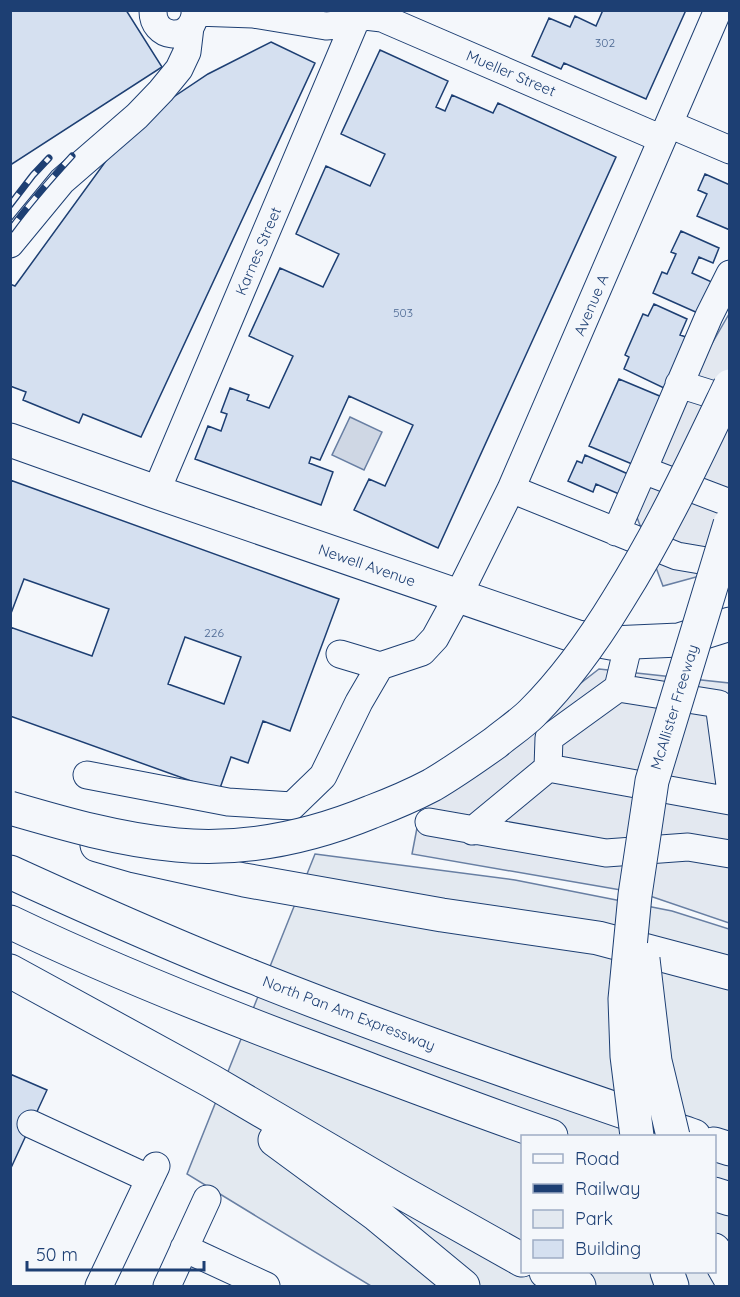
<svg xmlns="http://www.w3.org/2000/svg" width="740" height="1297" viewBox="0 0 740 1297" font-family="Quicksand,sans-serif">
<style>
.green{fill:#e3e9f0;stroke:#687fa3;stroke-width:1.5;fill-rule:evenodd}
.parking{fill:#e3e8f0;stroke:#687fa3;stroke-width:1.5}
.water{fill:#cfd7e4;stroke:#687fa3;stroke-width:1.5}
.building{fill:#d5e0f0;stroke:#1d3f73;stroke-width:1.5;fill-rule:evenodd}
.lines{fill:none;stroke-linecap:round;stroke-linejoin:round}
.minor-casing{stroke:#1d3f73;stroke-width:29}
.major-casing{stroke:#1d3f73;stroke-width:35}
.highway-casing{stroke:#1d3f73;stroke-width:35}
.minor{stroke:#f4f7fb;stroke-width:27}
.major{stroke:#f4f7fb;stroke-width:33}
.highway{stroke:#f4f7fb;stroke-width:33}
.rail-casing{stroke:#1d3f73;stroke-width:7}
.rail{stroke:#f4f7fb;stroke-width:4.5;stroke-dasharray:14;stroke-linecap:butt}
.highway-bridge-casing{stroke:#1d3f73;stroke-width:35;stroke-linecap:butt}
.highway-bridge{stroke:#f4f7fb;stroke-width:33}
.labels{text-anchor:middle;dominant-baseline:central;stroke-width:4.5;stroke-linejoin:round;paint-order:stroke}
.number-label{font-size:12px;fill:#4b6792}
.street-label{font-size:15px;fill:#1d3f73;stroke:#f4f7fb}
</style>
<rect width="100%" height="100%" fill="#f4f7fb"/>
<!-- green -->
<path class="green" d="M 315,854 L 515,880 L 672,911 L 729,929 L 729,1286 L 371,1286 L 187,1174 ZM 522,1136 L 714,1136 L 714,1272 L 522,1272 Z"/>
<!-- parking -->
<path class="parking" d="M 729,314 L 729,568 L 663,586 L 627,491 Z
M 599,669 L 729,683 L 729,923 L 644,894 L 412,854 L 421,807 Z"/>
<!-- water -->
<path class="water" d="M 350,417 L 382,432 L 364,470 L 332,455 Z"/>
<!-- building -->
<path class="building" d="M 10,10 L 126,10 L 162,67 L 12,164 L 10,161 Z
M 603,10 L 686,10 L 646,99 L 564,63 L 561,69 L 532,56 L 549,18 L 570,27 L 575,16 L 596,26 Z
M 271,42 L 315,63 L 141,437 L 83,414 L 79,423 L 23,400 L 26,392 L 10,386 L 10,284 L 15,286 L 127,132 L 166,102 L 208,74 Z
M 380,50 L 448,81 L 436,107 L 445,111 L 452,95 L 493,113 L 498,103 L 616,157 L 438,548 L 354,510 L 369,479 L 385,486 L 413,425 L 349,396 L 320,460 L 311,457 L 309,463 L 333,472 L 321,505 L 195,459 L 208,426 L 221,431 L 227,414 L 221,412 L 230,388 L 249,395 L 247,400 L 269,408 L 293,356 L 249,336 L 280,268 L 323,287 L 339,254 L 296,234 L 326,166 L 370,186 L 385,154 L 341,134 Z
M 705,174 L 730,185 L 730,230 L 697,216 L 707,194 L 698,190 Z
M 681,231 L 719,248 L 713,263 L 699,257 L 692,273 L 714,283 L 700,314 L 653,293 L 662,272 L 667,274 L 676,254 L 671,252 Z
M 654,304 L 687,319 L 680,335 L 689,338 L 666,389 L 624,369 L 629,357 L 625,355 L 643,314 L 648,316 Z
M 619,379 L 662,397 L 632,464 L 589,446 Z
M 585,455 L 628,474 L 619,494 L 596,484 L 593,492 L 568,481 L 577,461 L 582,463 Z
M 10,480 L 339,599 L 290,731 L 263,721 L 248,763 L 231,757 L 219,791 L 10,716 L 10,627 L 92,656 L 109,609 L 24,579 L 10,616 ZM 185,637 L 241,657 L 224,704 L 168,684 Z
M 10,1074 L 47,1090 L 10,1170 Z"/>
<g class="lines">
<!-- minor casing -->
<g class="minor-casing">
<path id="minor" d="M 153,10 C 152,39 190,43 195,15
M 195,12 L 253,14 L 326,26 L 349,24 L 365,16 L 382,18 L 662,139
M 669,124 L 730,150
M 10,244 L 62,181 L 137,116 L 161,91 L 179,69 L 187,52 L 190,27
M 679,384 L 730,400
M 643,470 L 709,316 L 730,274
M 511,489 L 677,556 L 724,564 L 730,563
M 156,492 L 360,10
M 616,532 L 643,470 L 730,503
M 340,654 L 380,666
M 618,688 L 719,704 L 730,785
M 548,768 L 730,801
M 87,775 L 228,802 L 292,806 L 323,776 L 359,702 L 380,666 L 422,652 L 435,638 L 458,596 L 511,489 L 718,10
M 429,822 L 606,853 L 688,847 L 730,854
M 472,831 L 548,768 L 549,738 L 618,688 L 629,642
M 31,1124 L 150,1179
M 184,1248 L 266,1286
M 99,1286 L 156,1166
M 167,1286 L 207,1199"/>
</g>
<!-- major casing -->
<g class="major-casing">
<path id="major" d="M 10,440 L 156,492 L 578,637 L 611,643 L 679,640 L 730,624"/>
</g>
<!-- highway casing -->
<g class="highway-casing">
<path id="highway" d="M 97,845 L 135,856 L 244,880 L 442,915 L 598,938 L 730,973
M 10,872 C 91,909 171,945 253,977 C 398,1035 546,1085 694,1136
M 10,922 C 110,970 213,1011 317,1050 C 395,1079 473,1109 551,1136
M 10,971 L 211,1081 L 392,1187 L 522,1260
M 275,1140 L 377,1215 L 463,1286
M 714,1144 L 730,1149
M 714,1194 L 730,1199
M 714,1250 L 730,1278
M 546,1272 L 579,1286
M 667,1272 L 672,1286"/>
</g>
<!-- minor -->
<use href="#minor" class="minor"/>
<!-- major -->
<use href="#major" class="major"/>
<!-- highway -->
<use href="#highway" class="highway"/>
<!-- rail casing -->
<g class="rail-casing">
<path id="rail" d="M 10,205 L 33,175 L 49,158
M 10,230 C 29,204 50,180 72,156"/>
</g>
<!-- rail -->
<use href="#rail" class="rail"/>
<!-- highway-bridge casing -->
<g class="highway-bridge-casing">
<path id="highway-bridge" d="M 10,808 C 65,824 120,840 177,845 C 243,851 310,837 371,812 C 392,804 413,795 432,785 C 454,772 474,758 495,743 C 507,733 521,724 532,713 C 566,679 593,641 618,600 C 661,532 695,459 730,386
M 643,959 L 655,1061 L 673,1136
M 637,1136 L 627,1056 L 625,999 L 635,895 L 652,781 L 730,524"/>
</g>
<!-- highway-bridge -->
<use href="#highway-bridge" class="highway-bridge"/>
</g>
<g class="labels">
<!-- number labels -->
<g class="number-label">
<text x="605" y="42">302</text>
<text x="403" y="312">503</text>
<text x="214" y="632">226</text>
</g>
<!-- street labels -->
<g class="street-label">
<text transform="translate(511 73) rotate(23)">Mueller Street</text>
<text transform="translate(258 251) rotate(-67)">Karnes Street</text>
<text transform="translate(591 305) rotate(-67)">Avenue A</text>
<text transform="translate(367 565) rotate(19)">Newell Avenue</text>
<text transform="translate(674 707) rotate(-73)">McAllister Freeway</text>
<text transform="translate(349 1013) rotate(21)">North Pan Am Expressway</text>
</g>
</g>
<!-- border -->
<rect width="740" height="1297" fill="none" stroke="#1d3f73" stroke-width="24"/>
<!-- legend -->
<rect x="521" y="1135" width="195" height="138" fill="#f4f7fb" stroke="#9eadc5" stroke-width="1.5"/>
<rect x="533" y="1154" width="30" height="9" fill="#f4f7fb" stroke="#9eadc5" stroke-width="1.5"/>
<text x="575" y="1165" font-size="18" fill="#1d3f73">Road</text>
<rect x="533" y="1184" width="30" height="9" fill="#1d3f73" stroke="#9eadc5" stroke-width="1.5"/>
<text x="575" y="1195" font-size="18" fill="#1d3f73">Railway</text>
<rect x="533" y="1210" width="30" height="18" fill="#e3e9f0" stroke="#9eadc5" stroke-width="1.5"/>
<text x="575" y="1225" font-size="18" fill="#1d3f73">Park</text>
<rect x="533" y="1240" width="30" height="18" fill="#d5e0f0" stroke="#9eadc5" stroke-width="1.5"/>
<text x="575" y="1255" font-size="18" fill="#1d3f73">Building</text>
<!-- scale -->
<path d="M27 1261v9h177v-9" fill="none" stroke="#1d3f73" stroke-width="3"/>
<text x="36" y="1261" font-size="18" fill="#1d3f73" stroke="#f4f7fb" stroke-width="4.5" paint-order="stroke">50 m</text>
</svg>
